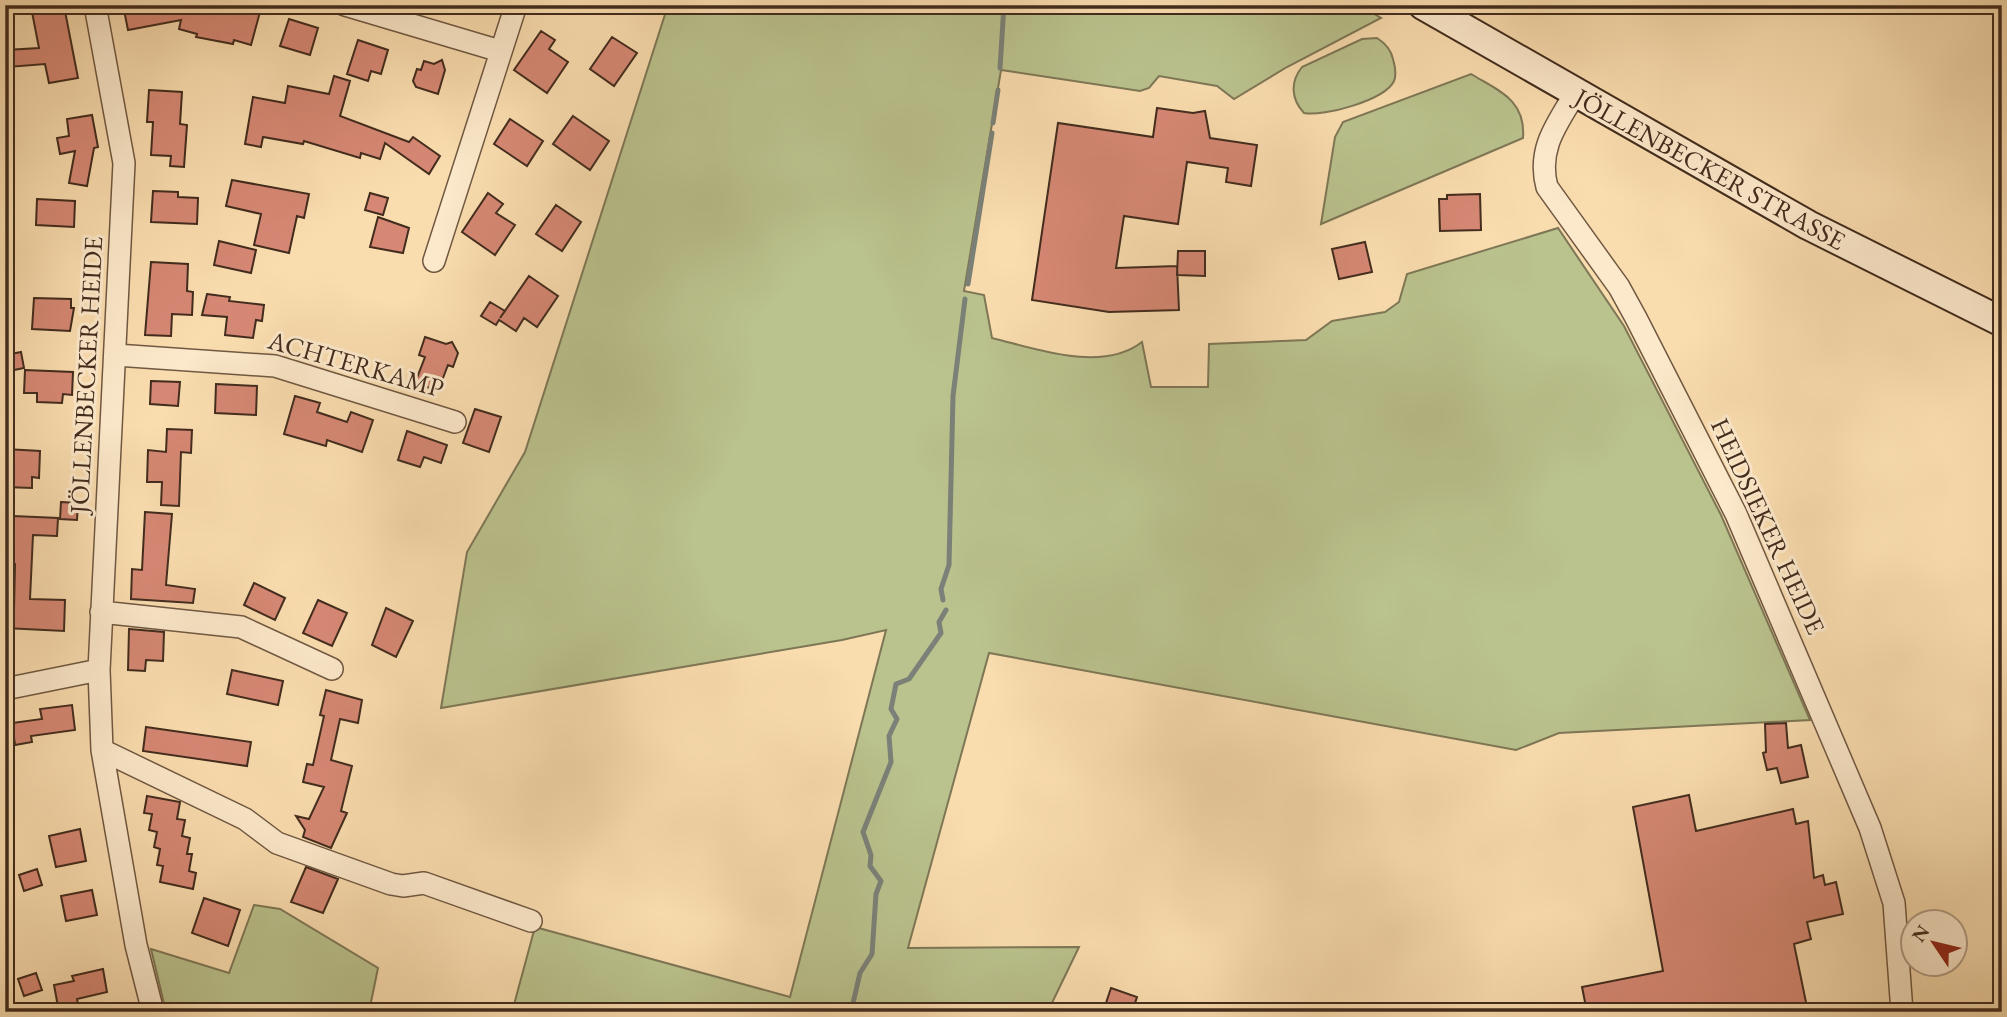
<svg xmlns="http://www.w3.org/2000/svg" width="2007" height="1017" viewBox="0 0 2007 1017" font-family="'EB Garamond',serif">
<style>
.green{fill:#bac28d;stroke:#7e7756;stroke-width:2}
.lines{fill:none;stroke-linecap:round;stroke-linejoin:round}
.stream{stroke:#7b8178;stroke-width:5}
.building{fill:#d68874;stroke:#422c1e;stroke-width:2}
.street-casing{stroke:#705842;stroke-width:24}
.secondary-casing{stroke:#422c1e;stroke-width:32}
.street{stroke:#fce9cb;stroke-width:21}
.secondary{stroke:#fce9cb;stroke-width:28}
.labels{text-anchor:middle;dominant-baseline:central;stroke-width:6;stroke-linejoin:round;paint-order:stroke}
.street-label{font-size:26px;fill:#422c1e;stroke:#fce9cb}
</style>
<rect width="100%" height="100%" fill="#faddaf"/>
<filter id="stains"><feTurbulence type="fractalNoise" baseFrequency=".00286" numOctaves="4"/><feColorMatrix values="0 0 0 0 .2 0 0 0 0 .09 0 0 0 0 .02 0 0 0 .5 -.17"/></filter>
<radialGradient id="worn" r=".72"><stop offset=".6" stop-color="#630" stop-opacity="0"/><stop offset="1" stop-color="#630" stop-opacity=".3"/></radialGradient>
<!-- green -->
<path class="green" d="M 668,5 L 1359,5 L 1381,18 L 1287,67 L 1234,99 L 1217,86 L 1159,76 L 1149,88 L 1140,91 L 1001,70 L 964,291 L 984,295 L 992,338 C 1037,349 1102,373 1142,342 L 1151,387 L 1208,387 L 1209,344 L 1306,340 L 1332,321 L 1385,312 L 1399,302 L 1407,274 L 1558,228 L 1624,326 L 1721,515 L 1810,720 L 1559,733 L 1516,750 L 989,653 L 908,948 L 1079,947 L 1050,1007 L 1062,1012 L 512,1012 L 535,927 L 790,997 L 886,630 L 842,640 L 441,708 L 467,552 L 525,452 Z
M 1377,38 C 1385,43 1391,50 1393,59 C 1395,66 1397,74 1394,81 C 1385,100 1324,117 1304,113 C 1291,99 1290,82 1302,67 L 1362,39 Z
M 1471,74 C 1499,91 1526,100 1523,138 L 1321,224 L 1335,137 L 1343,122 Z
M 254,905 L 280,909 L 378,968 L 369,1012 L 166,1012 L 151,949 L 229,973 Z"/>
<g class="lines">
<!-- stream -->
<path class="stream" d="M 1000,68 L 1004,5
M 993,123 L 998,90
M 968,284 L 992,133
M 943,600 L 941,589 L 949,565 L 953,396 L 965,299
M 851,1012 L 860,973 L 872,954 L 876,894 L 881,881 L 870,866 L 871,855 L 863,832 L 891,762 L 889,736 L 897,719 L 891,709 L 896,684 L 909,679 L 941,633 L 939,622 L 946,610"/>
</g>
<!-- building -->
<path class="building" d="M 123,5 L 236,5 L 260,12 L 251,45 L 234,40 L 233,44 L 196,37 L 197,34 L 179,29 L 181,20 L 128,30 Z
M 64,6 L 78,78 L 49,83 L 45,64 L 8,67 L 6,50 L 39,48 L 32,12 Z
M 289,19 L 318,28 L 310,55 L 280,46 Z
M 541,31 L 555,40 L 549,49 L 568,62 L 547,93 L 514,70 Z
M 612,37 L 637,53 L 614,86 L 590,69 Z
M 358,40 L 388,50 L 381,74 L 371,71 L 368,81 L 347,74 Z
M 442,60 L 445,70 L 438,94 L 416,87 L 413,81 L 417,69 L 421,70 L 424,61 L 434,64 Z
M 334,76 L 350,81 L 340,116 L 409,142 L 413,137 L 440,156 L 429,174 L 385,143 L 380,159 L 361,153 L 360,158 L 304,141 L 303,144 L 263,137 L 261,147 L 245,144 L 253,97 L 285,103 L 288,86 L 329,94 Z
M 149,90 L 182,92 L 180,124 L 187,125 L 184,167 L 170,166 L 171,156 L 151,155 L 153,122 L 147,122 Z
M 1157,108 L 1193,113 L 1205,111 L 1210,138 L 1257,145 L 1251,186 L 1226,182 L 1228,168 L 1187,162 L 1178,224 L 1124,216 L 1116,268 L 1177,266 L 1179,310 L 1109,312 L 1032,300 L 1058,123 L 1153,137 Z
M 92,115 L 98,147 L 94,148 L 87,186 L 69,183 L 75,151 L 60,154 L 57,138 L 69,136 L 67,119 Z
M 573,116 L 609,141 L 590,170 L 553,144 Z
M 510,119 L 543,141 L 527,166 L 494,144 Z
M 232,180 L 309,194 L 304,218 L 297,216 L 289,253 L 254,245 L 261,214 L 226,206 Z
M 153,191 L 178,192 L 178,197 L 198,198 L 197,224 L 151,222 Z
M 370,193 L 388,198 L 383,215 L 365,210 Z
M 488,193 L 503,204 L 496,213 L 515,225 L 495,255 L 462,232 Z
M 1480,194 L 1481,230 L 1440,231 L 1439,199 L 1447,199 L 1447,195 Z
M 37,199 L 75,201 L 74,227 L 36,225 Z
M 556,205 L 581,222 L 562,251 L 536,234 Z
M 378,217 L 409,228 L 403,253 L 370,247 Z
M 219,241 L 256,250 L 251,273 L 214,265 Z
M 1365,242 L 1372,272 L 1339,279 L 1332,249 Z
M 1178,251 L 1205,251 L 1205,276 L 1177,275 Z
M 151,262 L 188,264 L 187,291 L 193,292 L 192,315 L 172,314 L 171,336 L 145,335 Z
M 529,276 L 558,296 L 537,327 L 524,318 L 516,331 L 499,320 L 496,325 L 481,316 L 490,302 L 505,311 L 500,318 Z
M 207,294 L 230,297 L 229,301 L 264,305 L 262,321 L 256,320 L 253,338 L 225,335 L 227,317 L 202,315 Z
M 34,298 L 71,299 L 71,308 L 74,308 L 70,331 L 32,329 Z
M 425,337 L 446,344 L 452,342 L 458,353 L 453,367 L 448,365 L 438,391 L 415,383 L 425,357 L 419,355 Z
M 21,352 L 24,368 L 9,371 L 6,355 Z
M 25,370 L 73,372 L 72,395 L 63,394 L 62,403 L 37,402 L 37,393 L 24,393 Z
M 151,381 L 180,382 L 178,406 L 150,404 Z
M 216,384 L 257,386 L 256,415 L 215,413 Z
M 295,396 L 320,403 L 317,412 L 347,422 L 351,412 L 373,420 L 362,452 L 327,440 L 326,446 L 284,434 Z
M 475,409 L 501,417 L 489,452 L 463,443 Z
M 167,429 L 192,430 L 191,453 L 181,452 L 179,506 L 161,505 L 162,482 L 147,482 L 148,450 L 166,452 Z
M 407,431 L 447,445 L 441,463 L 424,457 L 420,467 L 398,460 Z
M 5,449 L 40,451 L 39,478 L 32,477 L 32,488 L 5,487 Z
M 61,502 L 78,503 L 77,520 L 60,519 Z
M 145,512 L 172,514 L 166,585 L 195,589 L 193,603 L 131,599 L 132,569 L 142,570 Z
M 13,516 L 58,518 L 57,536 L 33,535 L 30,599 L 65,600 L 64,631 L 5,628 L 5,610 L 14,610 L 15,564 L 11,564 L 11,557 L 5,556 L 5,528 L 12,529 Z
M 254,583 L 285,598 L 275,620 L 244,605 Z
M 318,600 L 347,613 L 332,646 L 303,633 Z
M 386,608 L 413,621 L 396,657 L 372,645 Z
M 129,629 L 164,632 L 163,661 L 146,660 L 145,671 L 128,670 Z
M 232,670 L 283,681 L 278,705 L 227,694 Z
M 326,690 L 362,700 L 358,723 L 340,719 L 331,760 L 352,766 L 341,811 L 347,813 L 331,848 L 303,837 L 305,830 L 296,816 L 309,819 L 324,787 L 303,782 L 307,764 L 313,765 L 324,716 L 320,715 Z
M 72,705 L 75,730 L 31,736 L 32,742 L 15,745 L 12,723 L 42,719 L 40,709 Z
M 1786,723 L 1788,748 L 1801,745 L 1808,777 L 1781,783 L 1777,768 L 1767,770 L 1763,753 L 1766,752 L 1765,724 Z
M 146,727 L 251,742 L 247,766 L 143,751 Z
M 1689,795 L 1696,831 L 1793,809 L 1796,824 L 1808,821 L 1814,878 L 1823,875 L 1825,885 L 1836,882 L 1843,914 L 1807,922 L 1811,939 L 1794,944 L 1808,1012 L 1587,1012 L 1582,987 L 1663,971 L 1633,807 Z
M 147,796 L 180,802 L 177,819 L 185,820 L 182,836 L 190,838 L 187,854 L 192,854 L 189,871 L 196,873 L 193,889 L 160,882 L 163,866 L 157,865 L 160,849 L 154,847 L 157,832 L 149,830 L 152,814 L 144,813 Z
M 80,829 L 86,861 L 56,867 L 49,836 Z
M 306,867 L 338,879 L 323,913 L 291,902 Z
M 37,869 L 42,885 L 24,891 L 19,875 Z
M 92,890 L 97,915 L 66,921 L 61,896 Z
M 204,898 L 240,910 L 228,946 L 192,933 Z
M 103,969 L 107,992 L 77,999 L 79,1009 L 59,1012 L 54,985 L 74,981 L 72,976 Z
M 36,973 L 42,990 L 24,996 L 18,979 Z
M 1111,988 L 1137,997 L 1132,1012 L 1103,1012 Z"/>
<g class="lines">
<!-- street casing -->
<g class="street-casing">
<path id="street" d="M 95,5 L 124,163 L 99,670 L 102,750 L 136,945 L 153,1012
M 345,5 L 500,51
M 1575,94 C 1556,125 1537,150 1547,187 L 1619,287 L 1636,318 L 1736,514 L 1870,828 L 1894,903 L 1902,1012
M 434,261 L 516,5
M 116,355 L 275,366 L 455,422
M 101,612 L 241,627 L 332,669
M 5,689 L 99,670
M 102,750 L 245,819 L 277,843 L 391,884 L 403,886 L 424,883 L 531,921"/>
</g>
<!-- secondary casing -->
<g class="secondary-casing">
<path id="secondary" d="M 1423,5 L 1808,225 L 2002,322"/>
</g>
<!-- street -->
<use href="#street" class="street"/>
<!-- secondary -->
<use href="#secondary" class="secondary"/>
</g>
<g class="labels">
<!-- street labels -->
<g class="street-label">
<text transform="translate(1710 169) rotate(29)">JÖLLENBECKER STRASSE</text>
<text transform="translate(356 364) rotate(16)">ACHTERKAMP</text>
<text transform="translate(86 375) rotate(-87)">JÖLLENBECKER HEIDE</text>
<text transform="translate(1768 526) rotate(65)">HEIDSIEKER HEIDE</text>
</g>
</g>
<!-- margin -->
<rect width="2007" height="1017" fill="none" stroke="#faddaf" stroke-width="28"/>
<rect x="7" y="7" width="1993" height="1003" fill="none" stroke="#422c1e" stroke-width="3.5"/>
<rect x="14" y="14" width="1979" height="989" fill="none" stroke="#422c1e" stroke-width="2"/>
<!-- north arrow -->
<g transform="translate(1934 943) rotate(305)"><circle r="33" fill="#fce9cb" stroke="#b29d86" stroke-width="2"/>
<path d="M0-5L12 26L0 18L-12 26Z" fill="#8f2418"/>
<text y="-10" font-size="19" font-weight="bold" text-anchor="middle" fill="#422c1e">N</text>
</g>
<rect width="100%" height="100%" filter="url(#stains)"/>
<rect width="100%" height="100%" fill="url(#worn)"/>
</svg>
